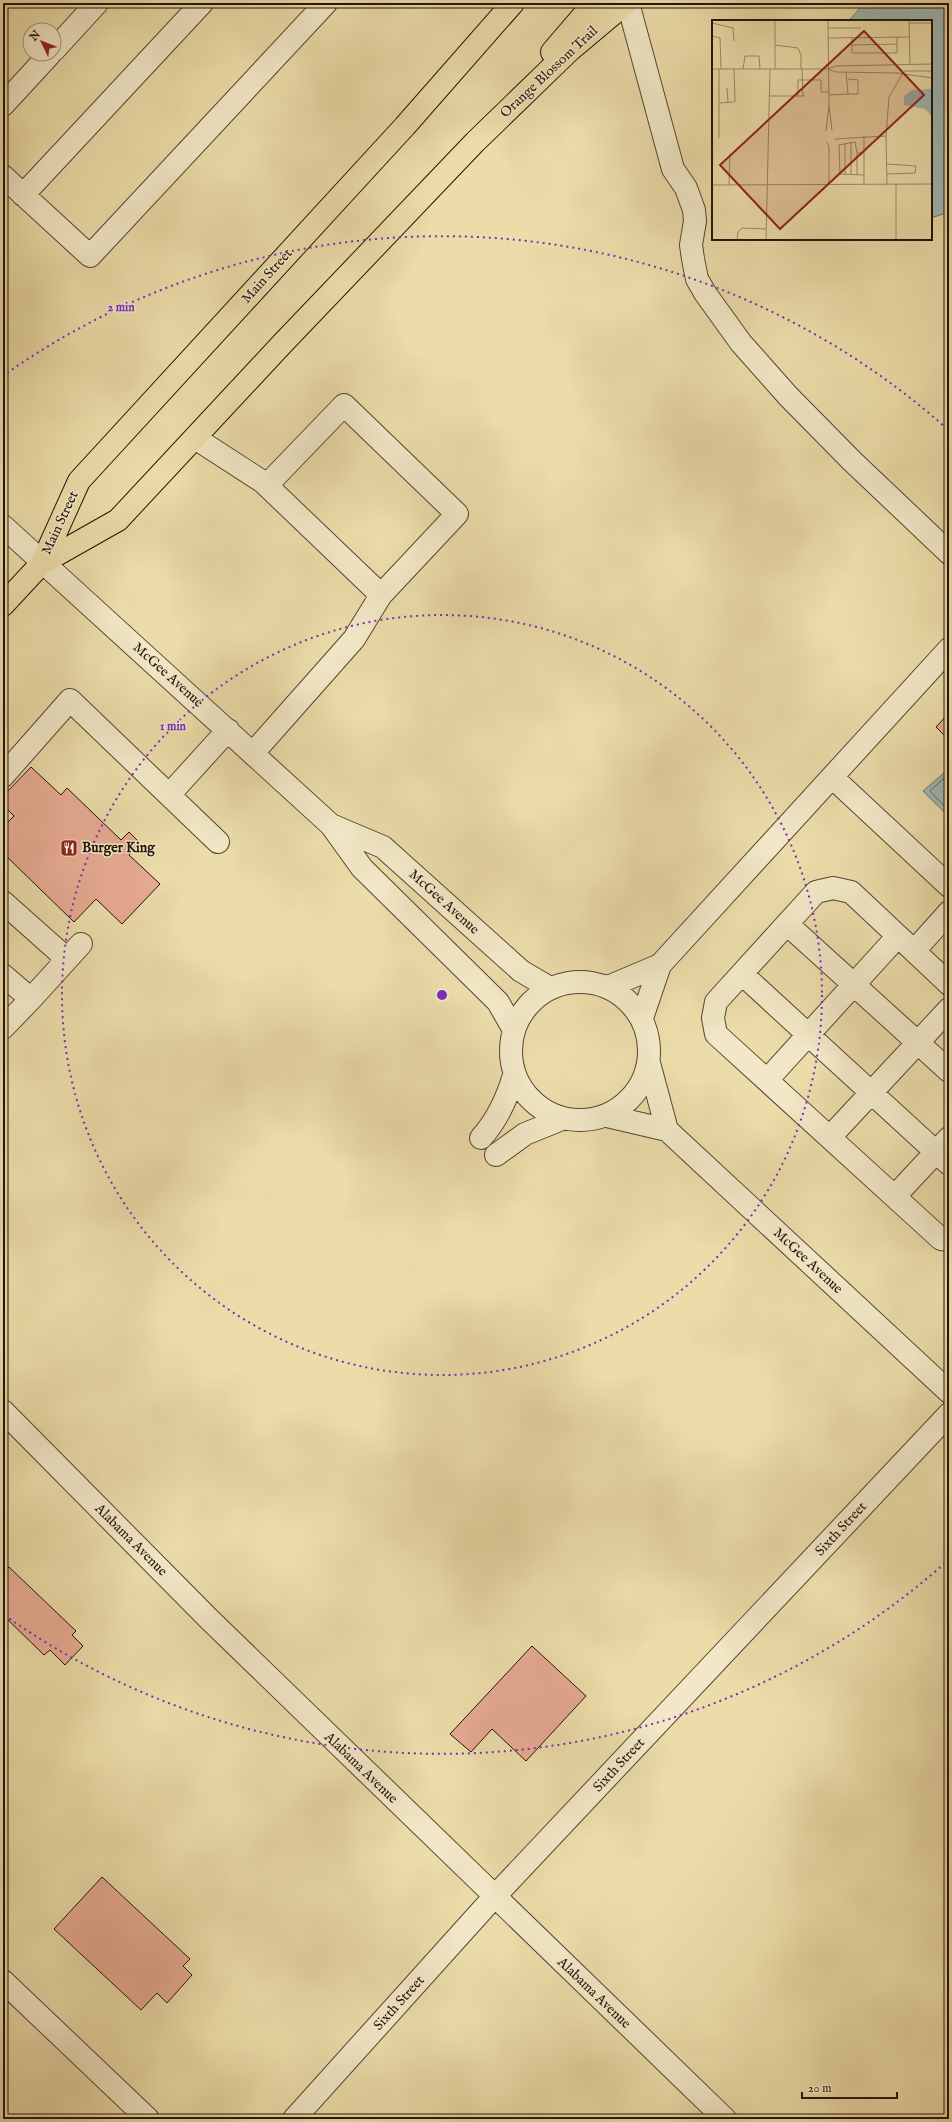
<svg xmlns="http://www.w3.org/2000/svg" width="952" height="2122" viewBox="0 0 952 2122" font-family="'IM FELL English',serif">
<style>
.water{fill:#9eb8b4;stroke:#6d766f}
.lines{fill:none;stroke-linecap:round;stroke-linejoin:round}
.shore{stroke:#60655e;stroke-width:1}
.building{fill:#e7ab93;stroke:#231207}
.minor-casing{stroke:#554430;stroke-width:24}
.major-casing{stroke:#231207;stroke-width:24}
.minor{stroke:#f2e8c7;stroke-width:22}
.major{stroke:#ebdca9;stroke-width:22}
.ring{fill:none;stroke:#7b2cbf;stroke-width:2;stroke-dasharray:2 4}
.labels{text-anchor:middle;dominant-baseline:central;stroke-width:3;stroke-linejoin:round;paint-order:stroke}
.street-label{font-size:14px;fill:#231207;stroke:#f2e8c7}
.poi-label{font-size:14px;font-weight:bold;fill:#231207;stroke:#f2e8c7;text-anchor:start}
.inset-road{fill:none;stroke:#9b8b68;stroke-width:1}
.view{fill:#8f2418;fill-opacity:0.15;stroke:#8f2418;stroke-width:2}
.inset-edge{fill:none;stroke:#231207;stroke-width:2}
.centre{fill:#7b2cbf;stroke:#f2e8c7;stroke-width:2}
.ring-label{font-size:12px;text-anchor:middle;font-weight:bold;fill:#7b2cbf;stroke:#f2e8c7;stroke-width:3;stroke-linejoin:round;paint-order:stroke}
</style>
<rect width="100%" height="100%" fill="#ebdca9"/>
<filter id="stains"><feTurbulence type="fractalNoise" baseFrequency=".005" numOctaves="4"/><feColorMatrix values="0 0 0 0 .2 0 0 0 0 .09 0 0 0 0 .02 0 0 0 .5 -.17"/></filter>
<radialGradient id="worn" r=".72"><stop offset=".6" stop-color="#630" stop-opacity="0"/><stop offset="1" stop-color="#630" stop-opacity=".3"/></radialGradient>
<!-- water -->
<path class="water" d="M 864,3 L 949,3 L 949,212 L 931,218 L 931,21 L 849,21 Z
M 945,772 L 949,778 L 949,817 L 923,791 Z"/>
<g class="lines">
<!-- shore -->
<path class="shore" d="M 949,780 L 943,779 L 930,791 L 949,811"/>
</g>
<!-- building -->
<path class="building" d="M 949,713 L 949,740 L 936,727 Z
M 31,767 L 61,795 L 67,788 L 121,840 L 129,832 L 140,843 L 129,855 L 160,884 L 122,924 L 96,899 L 74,922 L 3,853 L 3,827 L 14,816 L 3,805 L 3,796 Z
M 9,1567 L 76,1631 L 72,1635 L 83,1646 L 65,1665 L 50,1650 L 44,1655 L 3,1615 L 3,1573 Z
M 532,1646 L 586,1696 L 526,1761 L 492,1729 L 471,1752 L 450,1734 Z
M 102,1877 L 190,1959 L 183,1966 L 192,1975 L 167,2003 L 157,1993 L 141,2010 L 54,1929 Z"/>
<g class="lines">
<!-- minor casing -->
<g class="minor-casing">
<path id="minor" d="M 628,3 L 673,169 L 686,188 L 694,210 L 695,221 L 691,245 L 693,259 L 697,279 L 705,293 L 741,343 L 788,396 L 852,461 L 949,553
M 54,50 L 97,3
M 3,105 L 50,54
M 3,176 L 90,256 L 326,3
M 23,195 L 202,3
M 195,438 L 263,482 L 381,595 L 354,639 L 253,753
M 267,485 L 344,405 L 457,514 L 381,595
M 3,526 L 331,825 L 362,868 L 498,1002 L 514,1030
M 3,776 L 70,700 L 169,795 L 228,730
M 832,777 L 949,886
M 169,795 L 218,842
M 331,825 L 383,847 L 521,971 L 550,988
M 3,902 L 67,959
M 949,912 L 914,951 L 851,892 L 833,888 L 816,892 L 716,1002 L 713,1018 L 716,1034 L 941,1239 L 949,1240
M 787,924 L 949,1071
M 914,951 L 949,984
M 742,974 L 949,1164
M 3,975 L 31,999 L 81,944
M511 1051a69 69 0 1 1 138 0a69 69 0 1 1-138 0Z
M 608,987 L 660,965
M 642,1018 L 660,965 L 949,649
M 3,1028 L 31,999
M 649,1063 L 667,1130
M 767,1080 L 898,936
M 607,1116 L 667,1130 L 949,1392
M 830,1137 L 949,1009
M 481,1138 C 498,1119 507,1099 514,1075
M 496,1155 L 525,1134 L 562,1119
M 895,1196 L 949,1138
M 3,1411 L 209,1619 L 725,2119
M 3,1981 L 148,2119
M 294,2119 L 494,1897 L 949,1414"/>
</g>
<!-- major casing -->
<g class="major-casing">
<path id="major" d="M 552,52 L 594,3
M 42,563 L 79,481 L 405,126 L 513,3
M 3,605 L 42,563 L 118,520 L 282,344 L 475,142 L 570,50 L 626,3"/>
</g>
<!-- minor -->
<use href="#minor" class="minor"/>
<!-- major -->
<use href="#major" class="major"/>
</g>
<!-- distance rings -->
<g class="ring">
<circle cx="442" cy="995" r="380"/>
<path d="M945 1563A759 759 0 0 1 7 1617M7 373A759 759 0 0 1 945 427"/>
</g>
<!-- icons -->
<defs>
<g id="restaurant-square" transform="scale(0.9)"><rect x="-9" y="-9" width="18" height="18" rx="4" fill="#8f2418" stroke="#f2e8c7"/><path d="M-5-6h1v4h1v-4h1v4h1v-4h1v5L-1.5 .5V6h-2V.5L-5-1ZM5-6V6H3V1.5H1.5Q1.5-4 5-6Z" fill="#fff"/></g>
</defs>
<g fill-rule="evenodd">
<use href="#restaurant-square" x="69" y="848"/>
</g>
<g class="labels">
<!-- street labels -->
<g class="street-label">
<text transform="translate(549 72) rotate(-43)">Orange Blossom Trail</text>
<text transform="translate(267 276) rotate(-48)">Main Street</text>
<text transform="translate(60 523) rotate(-65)">Main Street</text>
<text transform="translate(168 675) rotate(42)">McGee Avenue</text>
<text transform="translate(444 902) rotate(42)">McGee Avenue</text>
<text transform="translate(808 1261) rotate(43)">McGee Avenue</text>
<text transform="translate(841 1529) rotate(-47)">Sixth Street</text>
<text transform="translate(131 1540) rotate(45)">Alabama Avenue</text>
<text transform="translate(619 1765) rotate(-47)">Sixth Street</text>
<text transform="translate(361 1768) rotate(44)">Alabama Avenue</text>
<text transform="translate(594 1993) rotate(44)">Alabama Avenue</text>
<text transform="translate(399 2003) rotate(-48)">Sixth Street</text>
</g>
<!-- poi labels -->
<g class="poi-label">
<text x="82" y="848">Burger King</text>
</g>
</g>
<!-- overview -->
<g transform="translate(712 20)">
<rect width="220" height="220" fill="#ebdca9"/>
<path d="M 220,69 L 220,96 L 213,89 L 192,85 L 192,76 L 200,70 Z" fill="#9eb8b4"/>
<path class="inset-road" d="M 197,0 L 198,45M 0,3 L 21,8 L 22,21M 197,3 L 220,3M 116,8 L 149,8M 0,16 L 8,18 L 9,49M 140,17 L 140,33 L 185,33 L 185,17M 116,18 L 197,17M 63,25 L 86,28 L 89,35 L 89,49M 140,25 L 185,24M 0,49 L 116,49 L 124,52 L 185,53 L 220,58M 7,49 L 7,118M 31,49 L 33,36 L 47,36 L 48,49M 63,49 L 63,0M 90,49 L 91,76M 116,49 L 124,46 L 220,44M 192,51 L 220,51M 15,68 L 16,82M 136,74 L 146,74 L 146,60 L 136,59M 117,75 L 136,74 L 134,52M 57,76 L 86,76M 93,76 L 86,76 L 86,60 L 109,60 L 109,72 L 117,72M 7,83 L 23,82 L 22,49M 117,86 L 120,110M 114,111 L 117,85 L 116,0M 174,116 L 177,77 L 191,53M 123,119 L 174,116 L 175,164M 115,122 L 117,127 L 117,164M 139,122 L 139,155M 133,123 L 133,155M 175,154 L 203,153 L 204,146 L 175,144M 145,155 L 145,133M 152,155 L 128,154 L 127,125 L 143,122 L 145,133 L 152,133M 152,164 L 152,116M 0,165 L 220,164M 17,165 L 18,133M 25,220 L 26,212 L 30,208 L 54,209M 54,220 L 58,49M 184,220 L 184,164"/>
<path class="view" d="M 152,11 L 212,75 L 68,209 L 8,145 Z"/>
<rect width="220" height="220" class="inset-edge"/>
</g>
<circle cx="442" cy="995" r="6" class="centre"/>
<g class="ring-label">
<text x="121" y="311">2 min</text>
<text x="173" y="730">1 min</text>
</g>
<!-- margin -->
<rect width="952" height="2122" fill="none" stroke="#ebdca9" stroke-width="16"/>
<rect x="4" y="4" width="944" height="2114" fill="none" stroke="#231207" stroke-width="2"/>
<rect x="8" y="8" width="936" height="2106" fill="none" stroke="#231207"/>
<!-- north arrow -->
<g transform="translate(42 42) rotate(313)"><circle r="19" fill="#f2e8c7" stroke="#9f927a"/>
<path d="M0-3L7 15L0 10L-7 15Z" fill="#8f2418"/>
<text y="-6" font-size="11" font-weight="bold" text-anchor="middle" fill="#231207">N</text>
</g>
<!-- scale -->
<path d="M802 2092v6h95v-6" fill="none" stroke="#231207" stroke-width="2"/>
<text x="808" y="2092" font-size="12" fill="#231207" stroke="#f2e8c7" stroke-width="3" paint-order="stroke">20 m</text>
<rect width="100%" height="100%" filter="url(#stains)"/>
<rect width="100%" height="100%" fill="url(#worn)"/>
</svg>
